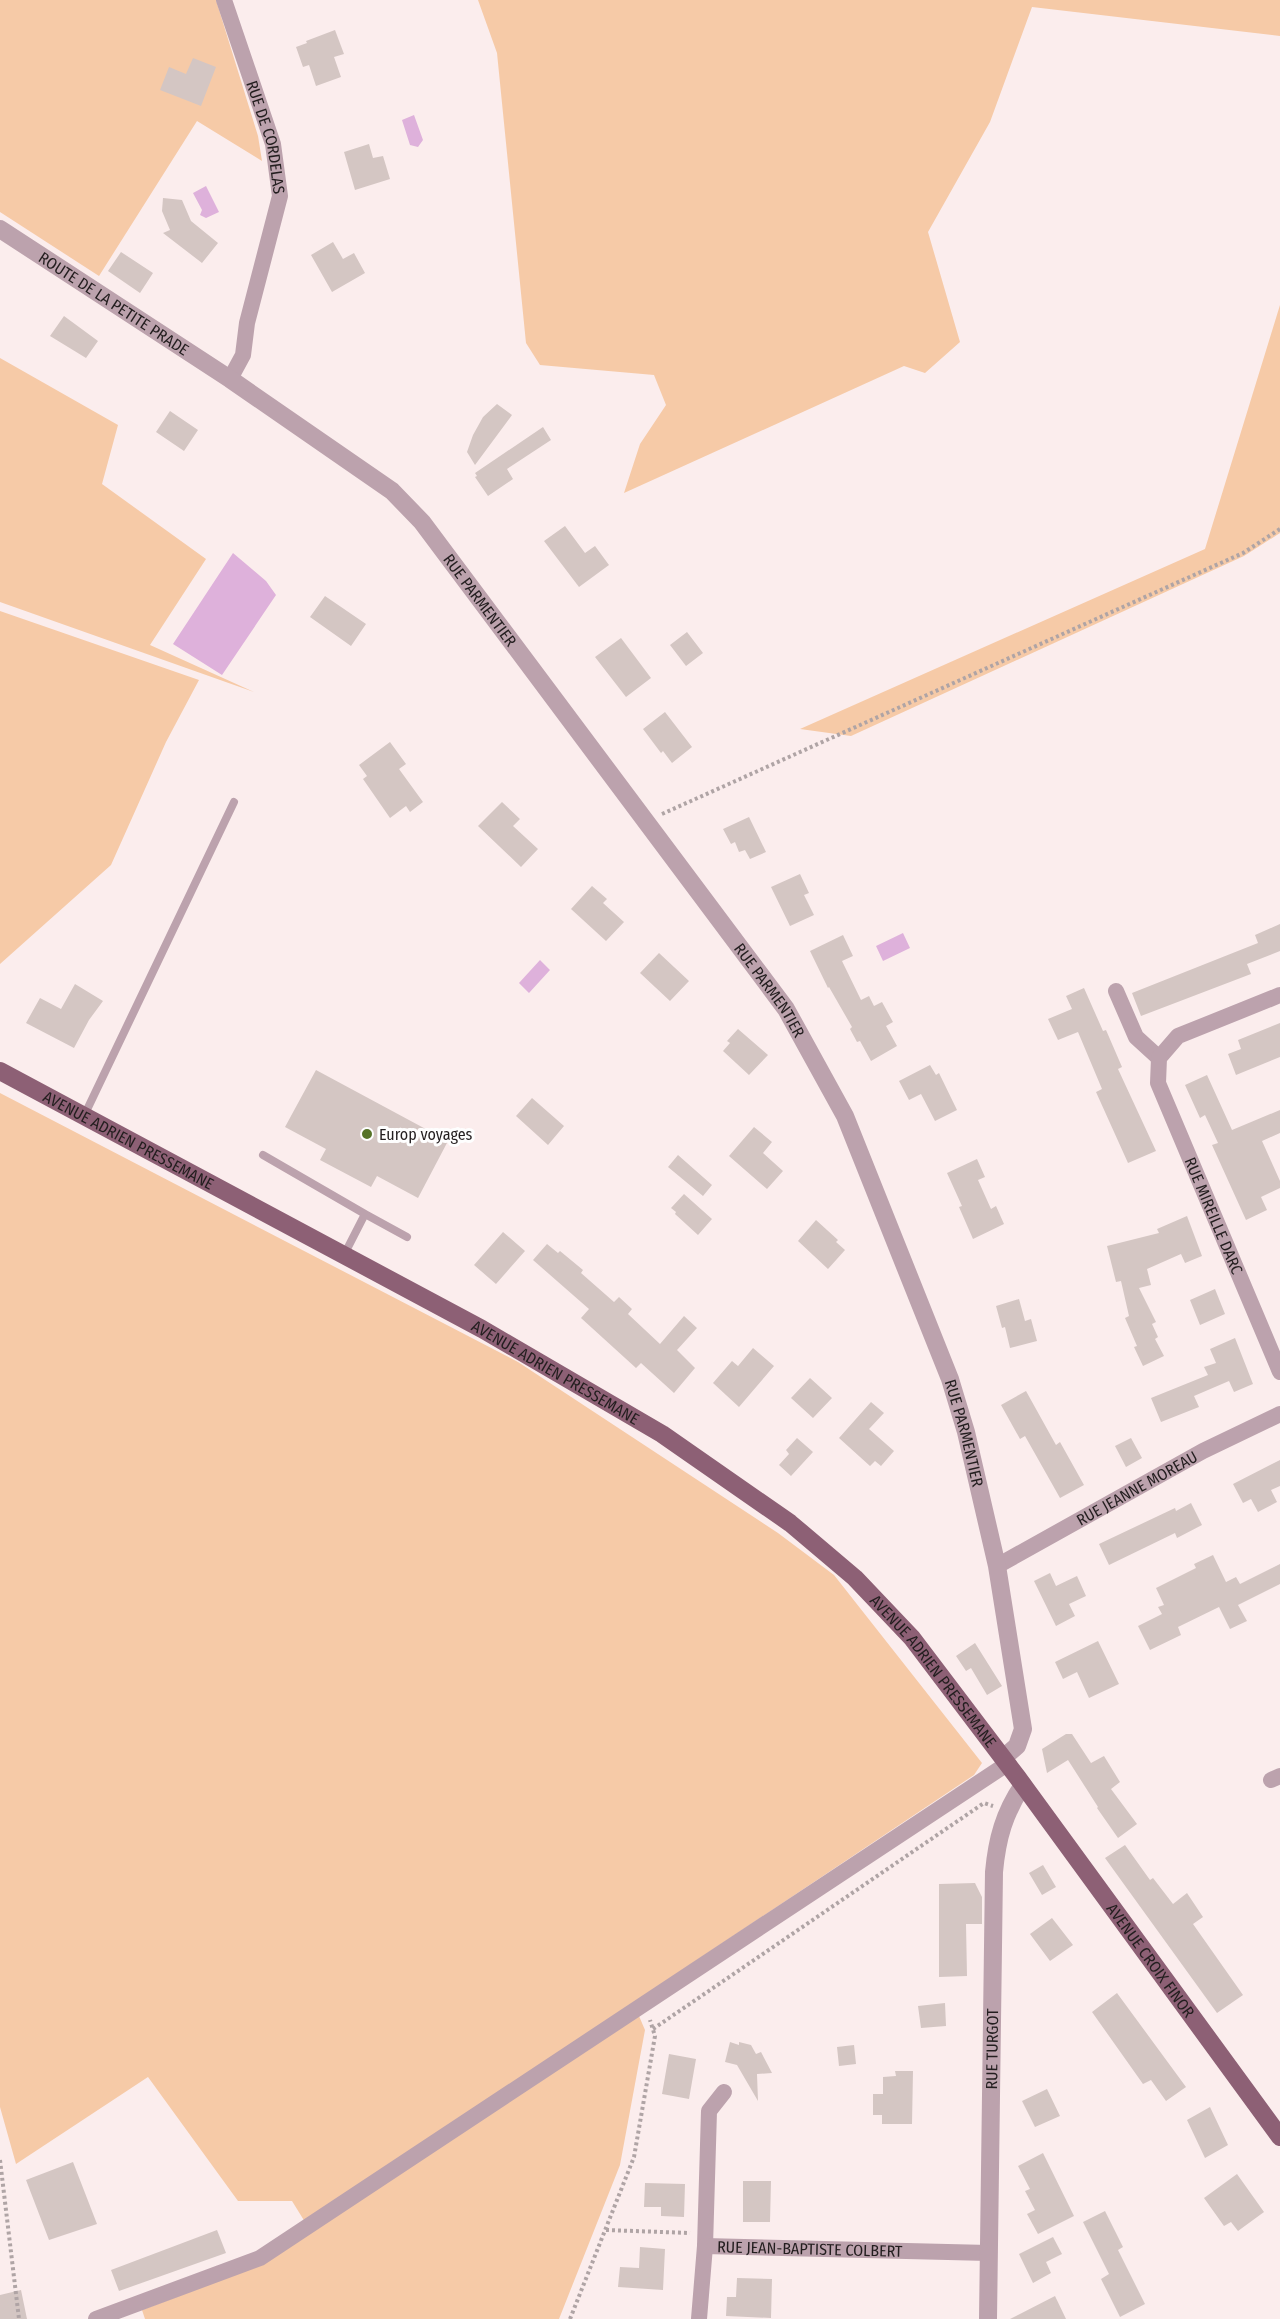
<svg xmlns="http://www.w3.org/2000/svg" width="1280" height="2319" viewBox="0 0 1280 2319" font-family="'Fira Sans Condensed',sans-serif">
<style>
.green{fill:#f6caa7}
.water{fill:#deb1db}
.building{fill:#d4c6c3}
.lines{fill:none;stroke-linecap:round;stroke-linejoin:round}
.path{stroke:#afa4a5;stroke-width:4;stroke-dasharray:3 3;stroke-linecap:butt}
.service{stroke:#bca2ad;stroke-width:8}
.minor{stroke:#bca2ad;stroke-width:16}
.tertiary{stroke:#bca2ad;stroke-width:18}
.primary{stroke:#8d6075;stroke-width:18}
.poi-dot{fill:#567328;stroke:#fefefe;stroke-width:2}
.labels{text-anchor:middle;dominant-baseline:central;stroke-width:6;stroke-linejoin:round;paint-order:stroke}
.street-label{font-size:16px;fill:#231e1f;stroke:#fefefe}
.poi-label{font-size:16px;fill:#231e1f;stroke:#fefefe;text-anchor:start}
</style>
<rect width="100%" height="100%" fill="#fbeded"/>
<!-- green -->
<path class="green" d="M 0,0 L 216,0 L 258,136 L 262,161 L 197,121 L 99,276 L 0,212 Z
M 478,0 L 1280,0 L 1280,36 L 1032,7 L 990,122 L 928,232 L 960,342 L 925,373 L 904,366 L 624,493 L 640,444 L 666,405 L 654,375 L 540,365 L 526,343 L 497,53 Z
M 1280,305 L 1280,533 L 1244,556 L 851,736 L 800,729 L 1205,549 Z
M 0,358 L 118,425 L 102,484 L 206,559 L 150,645 L 254,692 L 0,602 Z
M 0,611 L 199,680 L 166,742 L 111,865 L 0,964 Z
M 0,1093 L 518,1362 L 778,1533 L 834,1575 L 982,1763 L 974,1775 L 305,2222 L 292,2201 L 238,2201 L 148,2077 L 16,2164 L 0,2107 Z
M 639,2016 L 645,2030 L 620,2165 L 559,2319 L 145,2319 L 142,2310 L 263,2264 Z"/>
<!-- water -->
<path class="water" d="M 414,115 L 423,140 L 418,147 L 410,145 L 402,120 Z
M 206,186 L 219,212 L 206,218 L 200,215 L 202,210 L 193,193 Z
M 233,553 L 266,581 L 276,595 L 222,675 L 173,644 Z
M 903,933 L 910,948 L 883,961 L 876,946 Z
M 540,960 L 550,970 L 529,993 L 519,983 Z"/>
<!-- building -->
<path class="building" d="M 335,30 L 344,54 L 334,57 L 341,77 L 316,86 L 309,65 L 303,67 L 296,47 L 307,43 L 306,41 Z
M 193,58 L 216,67 L 201,106 L 160,90 L 169,67 L 186,74 Z
M 369,144 L 373,158 L 383,156 L 390,179 L 355,190 L 344,152 Z
M 163,198 L 182,200 L 191,221 L 218,243 L 202,263 L 163,233 L 170,230 L 162,211 Z
M 333,242 L 343,259 L 354,253 L 365,273 L 332,292 L 311,255 Z
M 121,252 L 153,273 L 140,293 L 108,271 Z
M 64,316 L 98,341 L 86,358 L 50,336 Z
M 497,404 L 512,415 L 475,465 L 467,452 L 473,435 L 483,417 Z
M 170,411 L 198,430 L 184,451 L 156,432 Z
M 543,427 L 551,440 L 507,469 L 513,479 L 488,496 L 475,477 L 477,476 L 475,473 Z
M 565,526 L 585,553 L 595,546 L 609,565 L 579,587 L 544,541 Z
M 325,596 L 366,624 L 351,646 L 310,617 Z
M 687,632 L 703,653 L 686,666 L 670,645 Z
M 621,638 L 651,678 L 626,697 L 595,657 Z
M 665,712 L 692,747 L 672,763 L 663,751 L 661,753 L 643,729 Z
M 390,742 L 406,764 L 399,769 L 423,802 L 410,812 L 406,806 L 390,818 L 363,779 L 367,776 L 359,765 Z
M 502,802 L 520,819 L 513,826 L 538,849 L 521,867 L 478,826 Z
M 749,817 L 766,852 L 750,859 L 745,850 L 739,852 L 735,842 L 731,844 L 723,829 Z
M 800,874 L 809,893 L 804,895 L 814,915 L 790,926 L 771,887 Z
M 592,886 L 607,899 L 603,903 L 624,922 L 606,941 L 571,909 Z
M 1280,924 L 1280,951 L 1247,964 L 1251,974 L 1141,1016 L 1132,993 L 1258,943 L 1255,935 Z
M 843,935 L 853,956 L 842,961 L 861,1000 L 869,996 L 874,1006 L 882,1002 L 893,1022 L 886,1026 L 897,1046 L 871,1061 L 860,1041 L 857,1042 L 850,1029 L 852,1027 L 829,987 L 828,988 L 810,951 Z
M 659,953 L 689,981 L 670,1001 L 640,973 Z
M 75,984 L 103,1001 L 89,1020 L 74,1048 L 26,1023 L 40,998 L 61,1009 Z
M 1084,988 L 1103,1031 L 1106,1030 L 1122,1067 L 1118,1069 L 1156,1151 L 1128,1163 L 1096,1092 L 1102,1089 L 1078,1032 L 1058,1040 L 1048,1019 L 1072,1009 L 1066,996 Z
M 1280,1023 L 1280,1057 L 1236,1075 L 1228,1054 L 1241,1049 L 1238,1040 Z
M 738,1029 L 768,1055 L 749,1075 L 723,1051 L 730,1043 L 727,1041 Z
M 930,1065 L 936,1075 L 939,1073 L 957,1110 L 935,1121 L 921,1094 L 909,1100 L 899,1081 Z
M 316,1070 L 448,1141 L 418,1198 L 377,1176 L 371,1187 L 320,1160 L 326,1149 L 285,1127 Z
M 1207,1075 L 1232,1130 L 1280,1110 L 1280,1133 L 1262,1141 L 1280,1181 L 1280,1188 L 1261,1197 L 1267,1210 L 1246,1220 L 1212,1145 L 1218,1143 L 1205,1115 L 1200,1118 L 1185,1085 Z
M 532,1098 L 564,1126 L 548,1145 L 516,1116 Z
M 754,1127 L 772,1142 L 763,1153 L 783,1171 L 767,1189 L 729,1156 Z
M 678,1155 L 712,1185 L 703,1196 L 668,1167 Z
M 977,1159 L 985,1177 L 978,1180 L 991,1209 L 996,1206 L 1004,1224 L 973,1239 L 959,1207 L 962,1206 L 947,1173 Z
M 684,1194 L 712,1219 L 698,1235 L 675,1214 L 676,1212 L 671,1208 Z
M 1187,1216 L 1202,1256 L 1185,1263 L 1181,1254 L 1147,1269 L 1151,1285 L 1139,1288 L 1156,1322 L 1152,1324 L 1158,1337 L 1155,1339 L 1164,1356 L 1143,1366 L 1134,1347 L 1137,1346 L 1125,1318 L 1129,1316 L 1121,1281 L 1116,1282 L 1107,1246 L 1159,1233 L 1157,1229 Z
M 816,1220 L 838,1240 L 836,1242 L 845,1250 L 828,1269 L 798,1241 Z
M 503,1232 L 525,1251 L 496,1284 L 474,1265 Z
M 547,1244 L 558,1253 L 560,1251 L 583,1270 L 581,1273 L 614,1302 L 619,1297 L 632,1309 L 628,1314 L 660,1344 L 684,1316 L 697,1328 L 677,1350 L 695,1368 L 674,1393 L 641,1363 L 636,1368 L 581,1318 L 589,1309 L 533,1260 Z
M 1215,1289 L 1225,1314 L 1200,1325 L 1190,1300 Z
M 1019,1299 L 1025,1321 L 1031,1319 L 1037,1341 L 1010,1348 L 1005,1327 L 1002,1328 L 996,1306 Z
M 1235,1338 L 1253,1384 L 1234,1392 L 1229,1381 L 1194,1396 L 1199,1407 L 1161,1422 L 1151,1398 L 1208,1375 L 1204,1367 L 1216,1363 L 1210,1349 Z
M 753,1348 L 774,1366 L 739,1407 L 713,1383 L 732,1361 L 738,1366 Z
M 810,1378 L 832,1398 L 813,1418 L 791,1398 Z
M 1026,1391 L 1056,1445 L 1060,1442 L 1084,1485 L 1060,1498 L 1025,1436 L 1020,1439 L 1001,1405 Z
M 871,1402 L 884,1413 L 869,1429 L 894,1451 L 881,1466 L 875,1461 L 870,1466 L 839,1438 Z
M 797,1438 L 813,1452 L 791,1476 L 779,1465 L 789,1454 L 786,1450 Z
M 1131,1438 L 1142,1458 L 1126,1467 L 1115,1446 Z
M 1280,1460 L 1280,1486 L 1271,1490 L 1277,1502 L 1258,1512 L 1251,1499 L 1243,1503 L 1233,1484 Z
M 1191,1503 L 1202,1525 L 1177,1538 L 1175,1533 L 1109,1565 L 1099,1544 L 1175,1508 L 1176,1511 Z
M 1213,1555 L 1226,1582 L 1236,1577 L 1240,1584 L 1280,1564 L 1280,1584 L 1238,1605 L 1247,1621 L 1230,1629 L 1219,1607 L 1178,1627 L 1181,1635 L 1150,1650 L 1138,1626 L 1162,1614 L 1158,1607 L 1164,1605 L 1156,1588 L 1196,1568 L 1194,1564 Z
M 1050,1573 L 1056,1586 L 1077,1576 L 1086,1596 L 1069,1604 L 1075,1616 L 1056,1626 L 1034,1581 Z
M 1098,1641 L 1119,1684 L 1089,1698 L 1077,1672 L 1063,1679 L 1055,1662 Z
M 975,1643 L 1002,1686 L 987,1695 L 971,1668 L 966,1671 L 956,1656 Z
M 1066,1734 L 1072,1734 L 1091,1763 L 1104,1756 L 1120,1782 L 1111,1789 L 1137,1824 L 1118,1838 L 1097,1808 L 1098,1807 L 1068,1760 L 1047,1773 L 1042,1749 Z
M 1125,1845 L 1150,1880 L 1153,1878 L 1173,1904 L 1187,1893 L 1203,1917 L 1193,1924 L 1243,1995 L 1217,2013 L 1105,1858 Z
M 1043,1865 L 1056,1887 L 1042,1895 L 1029,1873 Z
M 975,1883 L 982,1897 L 982,1924 L 966,1924 L 967,1976 L 939,1977 L 939,1884 Z
M 1052,1918 L 1073,1945 L 1050,1961 L 1030,1934 Z
M 1117,1993 L 1186,2087 L 1166,2101 L 1151,2080 L 1143,2084 L 1092,2012 Z
M 945,2003 L 946,2026 L 921,2028 L 918,2006 Z
M 730,2042 L 739,2045 L 739,2042 L 751,2045 L 756,2054 L 761,2052 L 772,2073 L 757,2074 L 758,2101 L 737,2065 L 725,2062 Z
M 854,2045 L 856,2064 L 839,2066 L 837,2047 Z
M 669,2054 L 696,2059 L 689,2099 L 662,2094 Z
M 895,2071 L 913,2071 L 912,2124 L 882,2124 L 882,2115 L 873,2115 L 873,2094 L 883,2094 L 883,2077 L 896,2076 Z
M 1047,2089 L 1060,2116 L 1035,2127 L 1022,2101 Z
M 1210,2107 L 1228,2145 L 1205,2158 L 1187,2120 Z
M 1043,2153 L 1074,2216 L 1038,2234 L 1027,2214 L 1035,2210 L 1025,2191 L 1030,2189 L 1018,2166 Z
M 73,2162 L 97,2224 L 49,2240 L 26,2180 Z
M 1237,2174 L 1264,2212 L 1238,2231 L 1231,2222 L 1224,2226 L 1204,2198 Z
M 743,2181 L 771,2181 L 770,2222 L 743,2222 Z
M 645,2183 L 685,2184 L 684,2217 L 661,2216 L 661,2207 L 644,2207 Z
M 1105,2211 L 1123,2247 L 1118,2250 L 1145,2304 L 1120,2317 L 1101,2279 L 1109,2274 L 1083,2222 Z
M 217,2230 L 226,2253 L 119,2291 L 111,2270 Z
M 1053,2237 L 1062,2254 L 1046,2262 L 1051,2273 L 1033,2283 L 1019,2254 Z
M 640,2247 L 665,2249 L 663,2290 L 618,2287 L 620,2267 L 639,2268 Z
M 737,2278 L 772,2279 L 771,2318 L 726,2316 L 727,2297 L 736,2297 Z
M 21,2290 L 27,2319 L 0,2319 L 0,2295 Z
M 1055,2296 L 1066,2319 L 1010,2319 Z"/>
<g class="lines">
<!-- path -->
<path class="path" d="M 662,814 L 1243,553 L 1280,529
M 653,2029 L 984,1803 L 993,1806
M 0,2160 L 19,2319
M 606,2230 L 690,2233
M 570,2319 L 634,2157 L 655,2036 L 650,2020"/>
<!-- service -->
<path class="service" d="M 84,1116 L 234,802
M 263,1155 L 365,1214 L 344,1255
M 365,1214 L 407,1237"/>
<!-- minor -->
<g class="minor">
<path id="s1" d="M 224,0 L 273,144 L 280,196 L 247,323 L 243,355 L 230,379"/>
<path d="M 1116,991 L 1136,1037 L 1159,1058"/>
<path id="s2" d="M 1280,995 L 1178,1036 L 1159,1058 L 1158,1083 L 1280,1372"/>
<path id="s3" d="M 997,1566 L 1203,1451 L 1280,1414"/>
<path d="M 1271,1780 L 1280,1776"/>
<path d="M 705,2246 L 709,2111 L 724,2092"/>
<path d="M 96,2319 L 260,2258 L 1007,1764"/>
<path id="s4" d="M 699,2319 L 705,2246 L 989,2253"/>
</g>
<!-- tertiary -->
<g class="tertiary">
<path id="s5" d="M 0,229 L 230,379 L 392,491 L 422,522 L 786,1009 L 845,1116 L 950,1379 L 966,1432 L 997,1566 L 1023,1729 L 1017,1746 L 1003,1758"/>
<path id="s6" d="M 988,2319 L 994,1872 C 997,1839 1004,1813 1023,1785"/>
</g>
<!-- primary -->
<path class="primary" id="s7" d="M 0,1071 L 482,1329 L 662,1434 L 790,1523 L 855,1578 L 912,1638 L 1018,1778 L 1280,2137"/>
</g>
<!-- markers -->
<circle class="poi-dot" cx="367" cy="1134" r="6"/>
<g class="labels">
<!-- street labels -->
<g class="street-label">
<text stroke="none"><textPath href="#s1" startOffset="144">RUE DE CORDELAS</textPath></text>
<text stroke="none"><textPath href="#s5" startOffset="136">ROUTE DE LA PETITE PRADE</textPath></text>
<text stroke="none"><textPath href="#s5" startOffset="612">RUE PARMENTIER</textPath></text>
<text stroke="none"><textPath href="#s5" startOffset="1098">RUE PARMENTIER</textPath></text>
<text stroke="none"><textPath href="#s7" startOffset="146">AVENUE ADRIEN PRESSEMANE</textPath></text>
<text stroke="none"><textPath href="#s2" startOffset="308">RUE MIREILLE DARC</textPath></text>
<text stroke="none"><textPath href="#s7" startOffset="632">AVENUE ADRIEN PRESSEMANE</textPath></text>
<text stroke="none"><textPath href="#s5" startOffset="1584">RUE PARMENTIER</textPath></text>
<text stroke="none"><textPath href="#s3" startOffset="160">RUE JEANNE MOREAU</textPath></text>
<text stroke="none"><textPath href="#s7" startOffset="1118">AVENUE ADRIEN PRESSEMANE</textPath></text>
<text stroke="none"><textPath href="#s7" startOffset="1480">AVENUE CROIX FINOR</textPath></text>
<text stroke="none"><textPath href="#s6" startOffset="270">RUE TURGOT</textPath></text>
<text stroke="none"><textPath href="#s4" startOffset="178">RUE JEAN-BAPTISTE COLBERT</textPath></text>
</g>
<!-- poi labels -->
<g class="poi-label">
<text x="379" y="1134">Europ voyages</text>
</g>
</g>
</svg>
